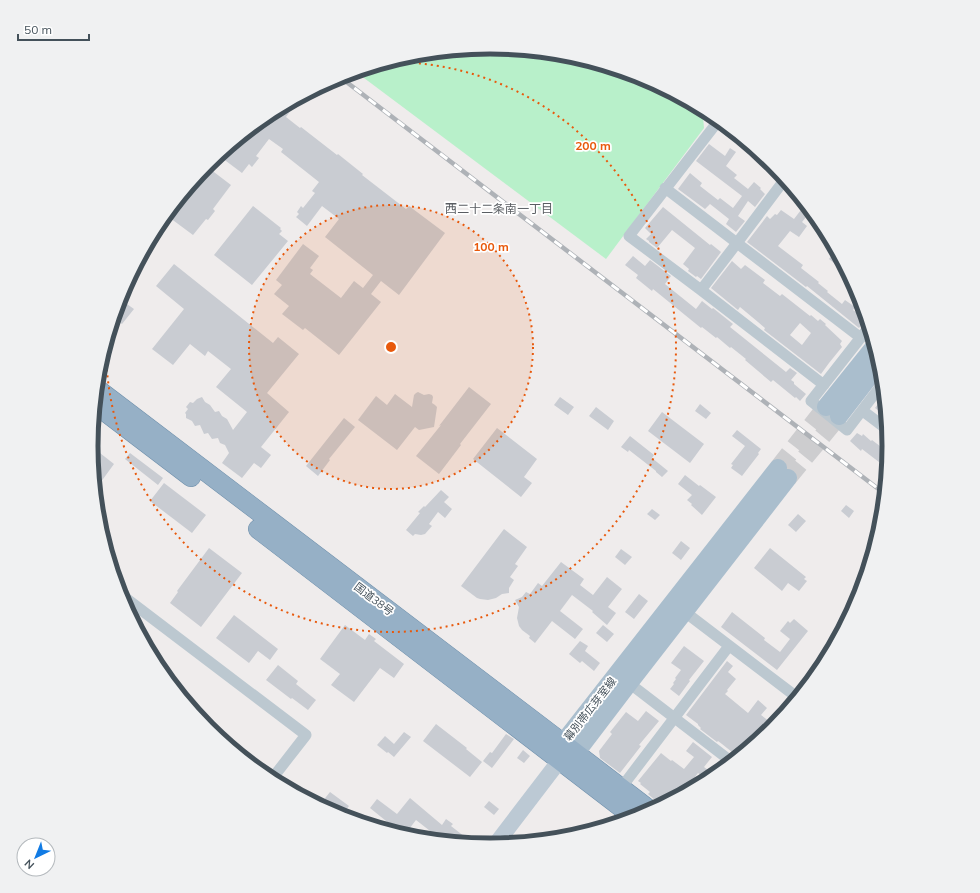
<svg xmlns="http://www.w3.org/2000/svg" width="980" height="893" viewBox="0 0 980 893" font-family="Mulish,'Noto Sans JP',sans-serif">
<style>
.green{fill:#b8f0ca}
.building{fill:#c9ccd2;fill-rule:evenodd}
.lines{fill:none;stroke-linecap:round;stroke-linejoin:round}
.primary-tunnel{stroke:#cdcdcf;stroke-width:18;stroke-dasharray:18 9;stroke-linecap:butt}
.trunk-casing{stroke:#6d8eaa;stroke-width:20}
.minor{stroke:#bcc8d0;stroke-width:11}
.secondary{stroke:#bcc9d4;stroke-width:16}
.primary{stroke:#aabecd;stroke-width:18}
.trunk{stroke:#96b0c6;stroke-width:19}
.rail-casing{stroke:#aeb2b7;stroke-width:4.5}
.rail{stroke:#fff;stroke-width:3;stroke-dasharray:9;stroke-linecap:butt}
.ring{fill:none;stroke:#e8590c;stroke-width:2;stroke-dasharray:2 4}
.labels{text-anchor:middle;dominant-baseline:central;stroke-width:3.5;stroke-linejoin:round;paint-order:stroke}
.street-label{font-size:11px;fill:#44515a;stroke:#fff}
.neighbourhood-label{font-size:12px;fill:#595d62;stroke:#fff}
.rim{fill:none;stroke:#44515a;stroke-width:5}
.centre{fill:#e8590c;stroke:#fff;stroke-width:2}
.ring-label{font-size:12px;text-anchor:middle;font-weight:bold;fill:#e8590c;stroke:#fff;stroke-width:3.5;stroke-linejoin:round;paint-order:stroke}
</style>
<rect width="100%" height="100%" fill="#efecec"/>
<!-- green -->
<path class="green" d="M 490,47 L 568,55 L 643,78 L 671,93 L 703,117 L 704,128 L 606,259 L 356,72 L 412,55 Z"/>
<!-- building -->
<path class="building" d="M 285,105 L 291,110 L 286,117 L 300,128 L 301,127 L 337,155 L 338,154 L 363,174 L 362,175 L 406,209 L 409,206 L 445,233 L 399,295 L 381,281 L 371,294 L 381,302 L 339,355 L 305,328 L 303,330 L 282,314 L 289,306 L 274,294 L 282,285 L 276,280 L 303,244 L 319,256 L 310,268 L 313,270 L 310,274 L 341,298 L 354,281 L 363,288 L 373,275 L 325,237 L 339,219 L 322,206 L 307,226 L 296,217 L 299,214 L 297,212 L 301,206 L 303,208 L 315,193 L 312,191 L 319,182 L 281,152 L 283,149 L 269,139 L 256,156 L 259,158 L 252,167 L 249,164 L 242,173 L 218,155 L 268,114 Z
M 709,144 L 725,156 L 730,148 L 736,152 L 726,166 L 737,175 L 734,178 L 748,189 L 754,182 L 761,188 L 760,189 L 765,194 L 755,207 L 748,201 L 738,216 L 745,221 L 736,232 L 726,224 L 729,219 L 710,204 L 705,209 L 678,189 L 690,173 L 702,183 L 700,186 L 718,200 L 720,198 L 733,208 L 742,196 L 696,161 Z
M 206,166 L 231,185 L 213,209 L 215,211 L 208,220 L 206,219 L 193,235 L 166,215 Z
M 253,206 L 281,228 L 280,229 L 282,231 L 279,234 L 288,241 L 252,285 L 214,255 Z
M 804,206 L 811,211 L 802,222 L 807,226 L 799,237 L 790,231 L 778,246 L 803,265 L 801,268 L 819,282 L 818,283 L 828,291 L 827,292 L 842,304 L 845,300 L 855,307 L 853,310 L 860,315 L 859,316 L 865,321 L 859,328 L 807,286 L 806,287 L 747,242 L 767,216 L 770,219 L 775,214 L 777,215 L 781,210 L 794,219 Z
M 663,207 L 710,245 L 711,244 L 721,252 L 701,279 L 697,276 L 696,277 L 688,271 L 689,269 L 683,264 L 695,248 L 672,230 L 657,248 L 649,242 L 649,241 L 646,239 L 651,234 L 645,228 Z
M 836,250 L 849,275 L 829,259 Z
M 633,256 L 645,266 L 650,260 L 671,276 L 665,284 L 696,309 L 702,301 L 712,309 L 713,308 L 733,324 L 730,327 L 786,372 L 790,368 L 797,373 L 791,380 L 794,382 L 794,384 L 806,394 L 800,401 L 796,397 L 795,398 L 773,380 L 771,382 L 745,360 L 746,359 L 731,347 L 730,348 L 717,337 L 716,338 L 702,327 L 701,328 L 653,289 L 652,291 L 636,278 L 638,275 L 625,265 Z
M 732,261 L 741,269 L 745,265 L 765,280 L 763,283 L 780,296 L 782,294 L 810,316 L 811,315 L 818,321 L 820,319 L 826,324 L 825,325 L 842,341 L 840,344 L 842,347 L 829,363 L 821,374 L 764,330 L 765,328 L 758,322 L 740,307 L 738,310 L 711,288 ZM 800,323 L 811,333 L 802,345 L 790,335 Z
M 174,264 L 273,343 L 278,337 L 299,354 L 267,393 L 289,412 L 261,447 L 271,455 L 261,468 L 254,463 L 242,478 L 222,463 L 229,453 L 225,445 L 220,443 L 218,438 L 212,439 L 208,433 L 204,434 L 200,425 L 195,426 L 192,421 L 186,418 L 186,414 L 185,413 L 188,409 L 186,407 L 190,402 L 193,403 L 197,399 L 202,397 L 205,402 L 210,405 L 215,412 L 219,411 L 222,416 L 227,419 L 233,430 L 247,412 L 216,387 L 231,369 L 208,351 L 205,356 L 190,344 L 173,365 L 152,349 L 184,309 L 156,286 Z
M 124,302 L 134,309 L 122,324 L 114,318 L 115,314 Z
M 469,387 L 491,404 L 460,444 L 461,445 L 439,474 L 416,456 L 441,425 L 439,426 Z
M 418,392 L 424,395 L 429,394 L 432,395 L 433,397 L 432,403 L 435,405 L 437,407 L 434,427 L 419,430 L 415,427 L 397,450 L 358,420 L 376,396 L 387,405 L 395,394 L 412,407 L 414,395 L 416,393 Z
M 884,396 L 886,406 L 887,417 L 875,408 Z
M 560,397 L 574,407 L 568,415 L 554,405 Z
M 700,404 L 711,413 L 706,419 L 695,411 Z
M 596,407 L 614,421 L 608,430 L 589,416 Z
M 662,412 L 704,444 L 690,463 L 648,431 Z
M 344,418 L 355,427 L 329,459 L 330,460 L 318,476 L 306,466 Z
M 497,428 L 537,459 L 524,477 L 532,483 L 521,497 L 473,459 Z
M 737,430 L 761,449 L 758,453 L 759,454 L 742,476 L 731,468 L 733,465 L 731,464 L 745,446 L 732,436 Z
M 857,433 L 862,436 L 863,434 L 871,441 L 872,440 L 889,453 L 887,468 L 875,459 L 862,449 L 861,451 L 850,441 Z
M 630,436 L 654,455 L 652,458 L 668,471 L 662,477 L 656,472 L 656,471 L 629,450 L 628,452 L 621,447 Z
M 91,446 L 114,464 L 95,490 L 90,446 Z
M 130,453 L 163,478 L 158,485 L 125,459 Z
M 685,475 L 699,486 L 700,485 L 716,497 L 702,515 L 691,505 L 692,504 L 687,500 L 692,495 L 678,484 Z
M 164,483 L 206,515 L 192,533 L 150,501 Z
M 441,490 L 449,497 L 444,502 L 452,509 L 445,518 L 438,512 L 429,524 L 432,526 L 425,534 L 421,535 L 415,534 L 413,536 L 406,530 L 420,513 L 418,512 L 424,506 L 425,507 Z
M 846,505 L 854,511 L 849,518 L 841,511 Z
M 652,509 L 660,515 L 655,520 L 647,514 Z
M 798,514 L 806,521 L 796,532 L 788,525 Z
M 504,529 L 527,547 L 515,564 L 518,566 L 510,577 L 514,580 L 509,588 L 509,593 L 502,594 L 496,598 L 488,600 L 480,599 L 477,598 L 461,586 Z
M 681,541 L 690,548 L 681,560 L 672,553 Z
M 209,548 L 242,573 L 201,627 L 170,603 L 178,592 L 177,591 Z
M 770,548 L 806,577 L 804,579 L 807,581 L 799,591 L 788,583 L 782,591 L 754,568 Z
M 621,549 L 632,557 L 625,565 L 615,557 Z
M 561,562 L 584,579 L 580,585 L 593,595 L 607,577 L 622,589 L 608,607 L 616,613 L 607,625 L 592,612 L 593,611 L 572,595 L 560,611 L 583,629 L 575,639 L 552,621 L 535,643 L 529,638 L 530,636 L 522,630 L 519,626 L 517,618 L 519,607 L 515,600 L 522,597 L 526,592 L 530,594 L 538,583 L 542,586 Z
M 639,594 L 648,601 L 634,619 L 625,612 Z
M 732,612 L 765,638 L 764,640 L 780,652 L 790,639 L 780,631 L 788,621 L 790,623 L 794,619 L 808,631 L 777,670 L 721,627 Z
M 234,615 L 278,649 L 270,660 L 258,651 L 249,663 L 216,638 Z
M 345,625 L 365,640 L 369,634 L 376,639 L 374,641 L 404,664 L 394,678 L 380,668 L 354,702 L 331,685 L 340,674 L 320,659 Z
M 603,625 L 614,634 L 607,642 L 596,633 Z
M 580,641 L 588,646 L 585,651 L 600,663 L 594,671 L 582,661 L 580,663 L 569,654 Z
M 684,646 L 704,661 L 689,680 L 690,681 L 679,696 L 670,689 L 674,684 L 673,683 L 676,679 L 675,678 L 681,670 L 671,663 Z
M 727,661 L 733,666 L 728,672 L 736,679 L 727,690 L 728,691 L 725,694 L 748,713 L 758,700 L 767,708 L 761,715 L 775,726 L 740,756 L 737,756 L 722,744 L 718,741 L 717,742 L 700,729 L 701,728 L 698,725 L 698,724 L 686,715 Z
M 278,665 L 298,681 L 296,684 L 316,700 L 308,710 L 292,698 L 291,699 L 266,680 Z
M 646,711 L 659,721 L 639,745 L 641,746 L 620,773 L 600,758 L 599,751 L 612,734 L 610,732 L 626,712 L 638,721 Z
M 436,724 L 467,748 L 466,749 L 482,762 L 470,777 L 423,741 Z
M 404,732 L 411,737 L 394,757 L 388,752 L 387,753 L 377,745 L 385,736 L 394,744 Z
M 506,734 L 514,739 L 492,768 L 483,761 L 490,752 L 492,753 Z
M 693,742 L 712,757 L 704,767 L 713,774 L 708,781 L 698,773 L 681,795 L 670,801 L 663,795 L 657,802 L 648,794 L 650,792 L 640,784 L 641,783 L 638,781 L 661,753 L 671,761 L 672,760 L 684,769 L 694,757 L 686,751 Z
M 523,750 L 530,756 L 524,763 L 517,758 Z
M 330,792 L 349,806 L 341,816 L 322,802 Z
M 410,798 L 442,825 L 446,819 L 453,824 L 451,826 L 474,844 L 439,841 L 432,836 L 434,834 L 416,820 L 406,833 L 406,836 L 393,833 L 396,829 L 370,808 L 377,799 L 397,814 Z
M 489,801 L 499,809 L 494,815 L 484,807 Z"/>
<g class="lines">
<!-- primary-tunnel -->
<path class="primary-tunnel" d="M 778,468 L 826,407
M 788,478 L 839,416"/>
<!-- trunk casing -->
<g class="trunk-casing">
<path id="trunk" d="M 96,388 C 281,530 467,669 651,811
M 95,404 L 191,477
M 258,529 L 635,818"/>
</g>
<!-- minor -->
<path class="minor" d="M 696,106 L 769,161
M 719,120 L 629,236 L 701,290 L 824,385
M 665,188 L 737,243 L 861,338
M 701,290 L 737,243 L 785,179
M 869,327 L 811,401 L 847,430 L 883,383
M 863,411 L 888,430
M 119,593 L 306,735 L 271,780
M 685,612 L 798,698
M 629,683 L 732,762
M 618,792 L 729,646"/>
<!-- secondary -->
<path class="secondary" d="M 495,845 L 560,760"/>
<!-- primary -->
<path class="primary" d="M 826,407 L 875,346
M 839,416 L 880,363
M 778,468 L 562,744 L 560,760 L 575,754 L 629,683 L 788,478"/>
<!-- trunk -->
<use href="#trunk" class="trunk"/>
<!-- rail casing -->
<g class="rail-casing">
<path id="rail" d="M 340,77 L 885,494"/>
</g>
<!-- rail -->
<use href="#rail" class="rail"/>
</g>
<!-- distance rings -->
<circle cx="391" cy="347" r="142" fill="#e8590c" fill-opacity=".12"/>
<g class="ring">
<circle cx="391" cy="347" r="142"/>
<path d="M389 62A285 285 0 1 1 106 345"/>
</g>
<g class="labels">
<!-- street labels -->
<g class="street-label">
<text transform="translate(374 599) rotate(37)">国道38号</text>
<text transform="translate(590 709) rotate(-52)">幕別帯広芽室線</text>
</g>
<!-- neighbourhood labels -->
<g class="neighbourhood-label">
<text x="499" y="208">西二十二条南一丁目</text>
</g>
</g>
<!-- crop -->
<path d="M0 0H980V893H0ZM98 446a392 392 0 1 1 784 0a392 392 0 1 1-784 0Z" fill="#f0f1f2" fill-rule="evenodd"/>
<path class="rim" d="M98 446a392 392 0 1 1 784 0a392 392 0 1 1-784 0Z"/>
<circle cx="391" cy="347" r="6" class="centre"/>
<g class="ring-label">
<text x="593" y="150">200 m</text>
<text x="491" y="251">100 m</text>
</g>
<!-- north arrow -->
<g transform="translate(36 857) rotate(223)"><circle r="19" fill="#ffffff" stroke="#b4b9bd"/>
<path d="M0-3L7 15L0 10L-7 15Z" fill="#117be4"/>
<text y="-6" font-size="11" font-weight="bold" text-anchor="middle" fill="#44515a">N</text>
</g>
<!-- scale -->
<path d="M18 34v6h71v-6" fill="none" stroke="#44515a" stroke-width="2"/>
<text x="24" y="34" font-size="12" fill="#44515a" stroke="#ffffff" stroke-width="3" paint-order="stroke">50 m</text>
</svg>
